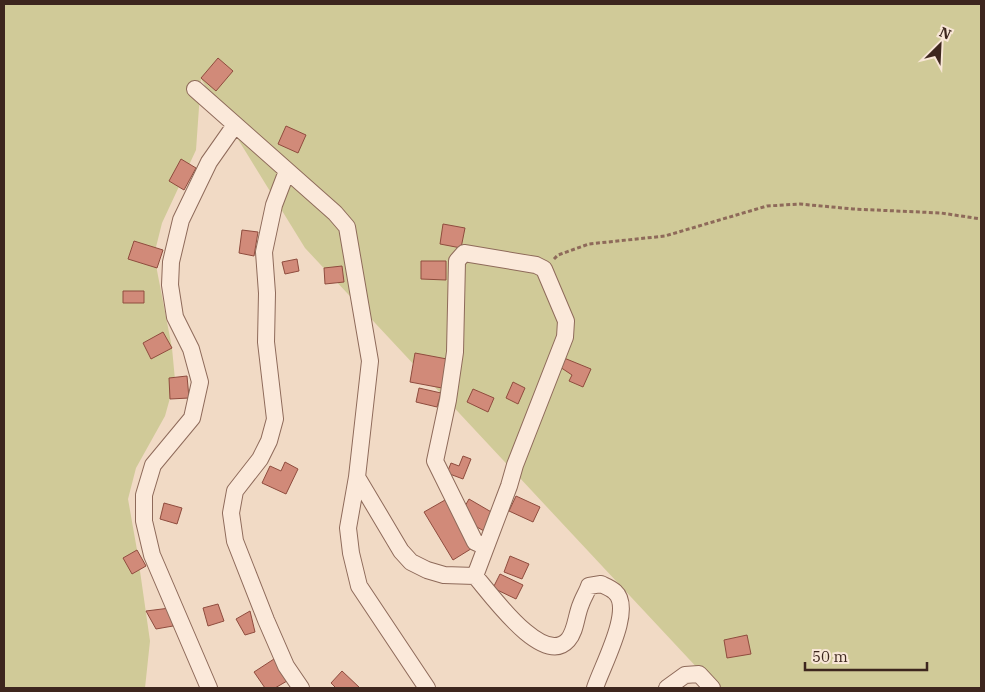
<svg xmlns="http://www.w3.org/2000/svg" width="985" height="692" viewBox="0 0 985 692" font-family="'IBM Plex Serif',serif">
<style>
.green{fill:#d0ca98}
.building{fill:#d18a79;stroke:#8f4c3e}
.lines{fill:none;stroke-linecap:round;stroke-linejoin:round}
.street-casing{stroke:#8e6a5a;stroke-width:18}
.path{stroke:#8e6a5a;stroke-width:3;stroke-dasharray:4 2.5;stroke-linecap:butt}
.street{stroke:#fbe9da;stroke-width:16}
</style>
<rect width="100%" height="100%" fill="#f1dac5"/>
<!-- green -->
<path class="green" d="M 4,4 L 981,4 L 981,688 L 716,688 L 305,248 L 201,79 L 196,150 L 162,223 L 154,255 L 172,348 L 175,380 L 165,416 L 136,468 L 128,499 L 137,550 L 150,641 L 145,688 L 4,688 Z"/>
<!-- building -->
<path class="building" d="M 218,58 L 233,71 L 216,91 L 201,78 Z
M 286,126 L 306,135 L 298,153 L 278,144 Z
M 181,159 L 196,168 L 184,190 L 169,181 Z
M 443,224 L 465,228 L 461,248 L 440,244 Z
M 242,230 L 258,232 L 254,256 L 239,253 Z
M 134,241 L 163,250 L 157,268 L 128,259 Z
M 297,259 L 299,271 L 285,274 L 282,262 Z
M 421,261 L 446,261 L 446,280 L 421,279 Z
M 342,266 L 344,282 L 325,284 L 324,268 Z
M 123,291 L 144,291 L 144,303 L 123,303 Z
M 163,332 L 172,348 L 151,359 L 143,343 Z
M 415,353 L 447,359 L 442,388 L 410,382 Z
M 564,358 L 591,369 L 583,387 L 569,381 L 572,375 L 560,367 Z
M 187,376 L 189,398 L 170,399 L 169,378 Z
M 513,382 L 525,388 L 518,404 L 506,398 Z
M 419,388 L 441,393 L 437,407 L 416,402 Z
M 473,389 L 494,398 L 488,412 L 467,402 Z
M 463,456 L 471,459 L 463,479 L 447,473 L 451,463 L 459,466 Z
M 285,462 L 298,469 L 286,494 L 262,483 L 270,466 L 281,471 Z
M 516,496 L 540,507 L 533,522 L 509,511 Z
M 469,499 L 493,513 L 484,531 L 459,517 Z
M 445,500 L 474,547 L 453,560 L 424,512 Z
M 164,503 L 182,508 L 177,524 L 160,519 Z
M 137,550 L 146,566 L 132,574 L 123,558 Z
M 510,556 L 529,564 L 522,579 L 504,572 Z
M 500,574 L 523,585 L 516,599 L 493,588 Z
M 218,604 L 224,621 L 208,626 L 203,608 Z
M 170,608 L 173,626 L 156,629 L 146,611 Z
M 250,611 L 255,632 L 245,635 L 236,619 Z
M 747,635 L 751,654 L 727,658 L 724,640 Z
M 274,659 L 287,681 L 275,688 L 265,688 L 254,672 Z
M 342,671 L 360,688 L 336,688 L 331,683 Z"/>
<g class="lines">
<!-- street casing -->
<g class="street-casing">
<path id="street" d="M 195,89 L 335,213 L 347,227 L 370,361 L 357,477 L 348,528 L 351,553 L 359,586 L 427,688
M 287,171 L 274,205 L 264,252 L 267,293 L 266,342 L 275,419 L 269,441 L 260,459 L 235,491 L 231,513 L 235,541 L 266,620 L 286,666 L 301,688
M 357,477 L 401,551 L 411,562 L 427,570 L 444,575 L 475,576 L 509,486 L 515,465 L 565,337 L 566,321 L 544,269 L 536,265 L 464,253 L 457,261 L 455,352 L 448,400 L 435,461 L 475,542 L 486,547
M 475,576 C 490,593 543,668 568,640 C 576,631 576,615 581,604 C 583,598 587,592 589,586 L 601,584 C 605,586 611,588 615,592 C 634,609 602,666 595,688
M 209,688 L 152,555 L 144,521 L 144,495 L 153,465 L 192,418 L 200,382 L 191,349 L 175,317 L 170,285 L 171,262 L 181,220 L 209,162 L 235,125
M 667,688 L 685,675 L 699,674 L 712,688"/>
</g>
<!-- path -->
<path class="path" d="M 554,259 L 558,255 L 589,244 L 665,236 L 767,206 L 800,204 L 853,209 L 941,213 L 981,219"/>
<!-- street -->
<use href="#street" class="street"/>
</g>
<!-- border -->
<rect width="985" height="692" fill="none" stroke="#3d261e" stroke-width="10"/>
<!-- north arrow -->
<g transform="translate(940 45) rotate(24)" stroke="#f8e6d6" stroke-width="4" paint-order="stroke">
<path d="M0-4L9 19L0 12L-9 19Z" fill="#3d261e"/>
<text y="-8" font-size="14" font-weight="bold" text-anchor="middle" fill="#3d261e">N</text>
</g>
<!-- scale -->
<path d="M805 662v8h122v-8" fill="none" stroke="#3d261e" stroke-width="2.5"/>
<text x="812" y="662" font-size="15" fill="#3d261e" stroke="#f8e6d6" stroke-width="4" paint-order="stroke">50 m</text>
</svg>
